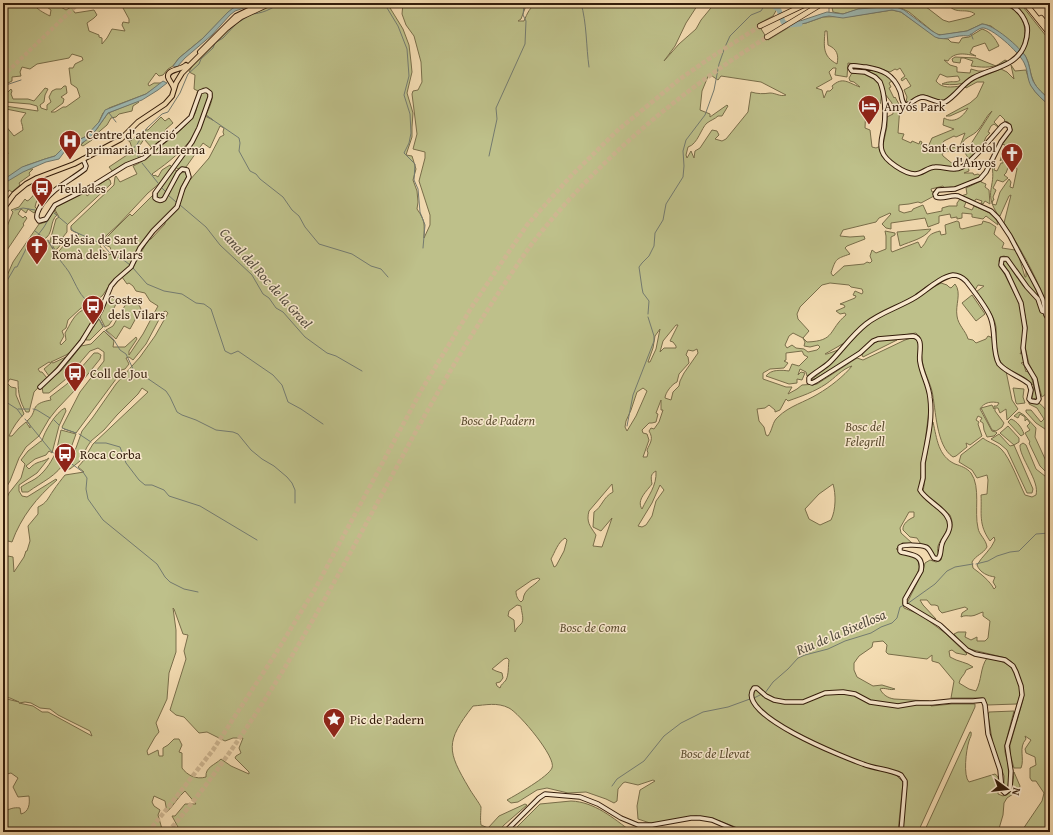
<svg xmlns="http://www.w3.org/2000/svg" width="1053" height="835" viewBox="0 0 1053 835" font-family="'Gentium Book Plus',serif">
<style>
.green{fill:#bec08a;stroke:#796e4a;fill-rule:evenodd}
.water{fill:#9ebab4;stroke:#747b70}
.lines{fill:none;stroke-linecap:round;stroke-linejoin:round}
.stream{stroke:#747b70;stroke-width:1}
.river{stroke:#9ebab4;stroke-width:5}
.primary-tunnel{stroke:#ceb691;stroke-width:4;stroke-dasharray:4 2;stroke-linecap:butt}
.highway-tunnel{stroke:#ceb691;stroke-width:4.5;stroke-dasharray:4.5 2;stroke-linecap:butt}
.secondary-casing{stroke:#341d0b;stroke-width:5.5}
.primary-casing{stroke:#341d0b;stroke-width:6}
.highway-casing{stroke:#341d0b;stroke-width:6}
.secondary{stroke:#f8e8cd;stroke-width:3.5}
.primary{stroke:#f4dcb2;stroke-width:4}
.highway{stroke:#f4dcb2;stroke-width:4.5}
.labels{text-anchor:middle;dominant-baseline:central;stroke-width:3;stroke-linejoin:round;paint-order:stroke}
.poi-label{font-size:13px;fill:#341d0b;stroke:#f8e8cd;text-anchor:start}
.park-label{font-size:13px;font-style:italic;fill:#5d4e31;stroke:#f8e8cd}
.water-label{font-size:14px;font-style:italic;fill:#544c3e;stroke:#f8e8cd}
</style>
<rect width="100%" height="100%" fill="#f4dcb2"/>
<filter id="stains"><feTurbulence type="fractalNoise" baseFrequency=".005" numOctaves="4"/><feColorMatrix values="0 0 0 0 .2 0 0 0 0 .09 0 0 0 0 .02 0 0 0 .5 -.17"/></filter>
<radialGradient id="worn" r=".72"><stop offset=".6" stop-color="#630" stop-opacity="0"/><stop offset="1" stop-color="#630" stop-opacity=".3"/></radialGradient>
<!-- green -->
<path class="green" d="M 3,3 L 33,3 C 36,9 44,13 50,16 L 51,10 L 43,4 L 38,3 L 69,3 L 65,4 L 59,3 L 59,6 L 66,10 L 71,7 L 75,13 L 94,10 L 97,15 L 94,18 L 87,23 L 89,31 L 99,35 L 99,37 L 102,38 L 102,44 L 107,38 L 112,29 L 125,31 L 122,25 L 123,22 L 129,23 L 129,19 L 123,8 L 125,6 L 129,4 L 132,8 L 136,3 L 248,3 L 233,8 L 202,39 L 179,58 L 173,66 L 168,69 L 163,75 L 159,76 L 156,73 L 148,84 L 149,86 L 154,83 L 161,83 L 159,85 L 146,94 L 109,108 L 103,113 L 99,122 L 88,135 L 81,139 L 71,142 L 63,148 L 55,156 L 45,159 L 25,166 L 29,169 L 33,169 L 29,173 L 30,175 L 19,183 L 20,185 L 12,192 L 9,190 L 8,192 L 3,189 L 3,157 L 8,154 L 7,150 L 3,150 L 3,116 L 5,125 L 14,136 L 23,130 C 22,119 18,123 26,113 L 6,109 L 5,106 L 38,111 L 37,106 L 30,104 L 6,102 L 4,100 L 5,95 L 11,89 L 12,91 L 11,94 L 13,99 L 28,99 L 34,101 L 45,88 L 48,89 L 45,95 L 44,102 L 40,105 L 41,108 L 47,110 L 47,105 L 51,102 L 49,97 L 52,91 L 56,89 L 61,89 L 64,86 L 66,86 L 67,93 L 61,97 L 64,99 L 63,103 L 51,112 L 55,112 L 63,107 L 66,107 L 80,97 L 77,88 L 71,84 L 69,68 L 73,68 L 75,64 L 83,60 L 82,57 L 72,54 L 69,58 L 37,64 L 30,69 L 22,67 L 20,72 L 21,76 L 12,77 L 12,81 L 8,83 L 3,92 Z
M 273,3 L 387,3 L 403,29 L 409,45 L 411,62 L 412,72 L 407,93 L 413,113 L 412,127 L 412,137 L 406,155 L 412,156 L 416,169 L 413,180 L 417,191 L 418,202 L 417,209 C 426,222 424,224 424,238 L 430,225 L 430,215 L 419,181 L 425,158 L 425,152 L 413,149 L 417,134 L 412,94 L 413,91 L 418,90 L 422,82 L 421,62 L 414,36 L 406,25 L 402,14 L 403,3 L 527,3 L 521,19 L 518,21 L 524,21 C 527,14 530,6 538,3 L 699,3 L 686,23 L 675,46 L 664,61 L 679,44 L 696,29 L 701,20 L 715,3 L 767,3 L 777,9 L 773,16 L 758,24 L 768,40 L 791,26 L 806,23 L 823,17 L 853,16 L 892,10 L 901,12 L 938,38 L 948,39 L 951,42 L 959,43 L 962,38 L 969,37 L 982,29 C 991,32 995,38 999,46 L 989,51 L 985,43 L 973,47 L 970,53 L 976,56 C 967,54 954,51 948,61 L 944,60 L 950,65 L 957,67 L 957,72 L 970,73 L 971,69 L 978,71 L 989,71 C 970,80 964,87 942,84 C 944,83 947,82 949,82 C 954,81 956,83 960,80 L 958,76 L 947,77 L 940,74 L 936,81 C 942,89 952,87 961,86 C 954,91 949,98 941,102 C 926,96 923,90 908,102 L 906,102 L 907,97 L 904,90 L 911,86 L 906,78 L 902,81 L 901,79 L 905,76 L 900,68 L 897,70 L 895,69 L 890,72 L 875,67 L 848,63 L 847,77 L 835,75 L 836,68 L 833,68 L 829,72 L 832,79 L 816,88 L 822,90 L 824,98 L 827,91 L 830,91 L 833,88 L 832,86 C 843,76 848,83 860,87 L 854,82 L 850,81 L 849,78 L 852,73 C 856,74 861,73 865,74 C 879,79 884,90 880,104 L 876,105 L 871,104 L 866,106 L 865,128 L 870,130 L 872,147 L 876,148 L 883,145 L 887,126 L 887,117 L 893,114 L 892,103 L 885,94 L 882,83 L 880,80 L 862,70 L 854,69 L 853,68 C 866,66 884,70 892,81 L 889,83 L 891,87 L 889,88 L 894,98 L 895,97 L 900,106 L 898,133 L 904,134 L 902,139 L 911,143 L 912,141 L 919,144 L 920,141 L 922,142 L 921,145 L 928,147 L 932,138 L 954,129 L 943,125 L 944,118 C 954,124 963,117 968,108 L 950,116 L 946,116 L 970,103 L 977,97 L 984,82 L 977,82 L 966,88 L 965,87 L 971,81 L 1001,69 L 1007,72 L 1014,79 L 1011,65 L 1015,71 L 1026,70 C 1031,89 1035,93 1050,106 L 1050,319 C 1047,312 1046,305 1044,298 C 1034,272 1019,246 1004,223 L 1011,195 L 1009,196 L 1000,216 L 998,215 C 983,192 996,188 992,166 L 995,167 L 994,170 L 997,171 L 1001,163 L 1003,163 L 1003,160 L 1001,160 L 1000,161 L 1005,145 L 1002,144 L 1012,130 L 1008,122 L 1004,121 L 1005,120 L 1000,115 L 994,122 L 999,127 L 998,127 L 994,124 L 991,126 L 988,132 L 990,133 L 986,137 L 983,144 L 969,159 L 965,153 L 992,111 C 986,116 984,123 979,129 C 972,138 964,135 959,149 L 945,152 L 942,154 L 943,156 L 954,165 L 955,171 L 968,166 L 969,171 L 964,173 L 973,173 L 974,175 L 978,174 L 981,176 C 970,184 956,187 944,188 L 943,186 L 931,189 L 932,192 L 935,191 L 934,196 L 921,203 L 918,202 L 909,204 L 899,205 L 899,211 L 904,213 L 912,211 L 913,209 L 923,205 L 927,214 L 942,211 L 942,208 L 949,206 L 957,206 L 957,203 L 960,199 L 966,202 L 964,207 L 972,210 L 974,206 C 983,210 997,214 998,225 L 986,216 L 983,219 L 972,217 L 972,214 L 962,213 L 962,218 L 957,219 L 957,217 L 951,218 L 950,214 L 939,216 L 939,223 L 928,227 L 925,218 L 891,223 L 891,229 L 886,228 L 882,224 L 891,214 L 890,213 L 879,218 L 876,222 L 843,230 L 840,236 L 850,237 L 864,236 L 865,239 L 847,246 L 845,248 L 850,254 C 836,259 836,258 831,273 L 833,276 L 844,266 L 864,264 L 867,262 L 870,263 L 872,261 L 870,256 L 872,250 L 876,253 L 886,249 L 886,236 L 885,231 L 895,233 L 895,235 L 891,237 L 891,250 L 892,252 L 918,242 L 921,248 C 930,239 924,235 940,231 L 941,235 L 946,234 L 945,225 L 957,221 L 959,222 L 960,228 L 962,229 L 982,224 L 983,221 L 990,223 L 996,227 L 994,234 L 1004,243 L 1002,248 L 1015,250 L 1019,257 L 1025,277 L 1026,277 L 1026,269 L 1041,300 L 1042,305 L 1040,299 L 1026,285 L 1009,258 L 1004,256 L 1000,257 L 999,261 L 1000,265 L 1020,305 L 1024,330 L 1021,352 L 1020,354 L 1022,353 L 1024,362 L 1021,363 L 1024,365 L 1026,372 L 1027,371 L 1031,376 L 1037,397 L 1037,398 L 1032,399 L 1034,386 C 1025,374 1007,372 1000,361 C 994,352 997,337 996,327 C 994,314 984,303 976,292 L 984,286 L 978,285 L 975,290 L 968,281 L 961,275 L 949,274 L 927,286 L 916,295 L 874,317 L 856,330 L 846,342 L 825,354 L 827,354 L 838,350 L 839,351 C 829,361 820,370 807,376 L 806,372 L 800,369 L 798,375 L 801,372 L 805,373 L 802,380 L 797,379 L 797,383 L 789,384 L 766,376 C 771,369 782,370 789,371 L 792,364 L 799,366 L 808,357 L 804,355 L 802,351 L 786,353 L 786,360 L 784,361 L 788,363 L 784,368 L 770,369 L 763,373 L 763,379 L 786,387 L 792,387 L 788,394 L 797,389 L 802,385 L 817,384 L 857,358 L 863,360 L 905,340 L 911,338 L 917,339 L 919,345 L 918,361 L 925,382 L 929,400 L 929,410 L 919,491 C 923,503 945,510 948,523 C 949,531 940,539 938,546 C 937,549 938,553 938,556 L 936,557 L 928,546 L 920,543 L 917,538 L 910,537 L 903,530 C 902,524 909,519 914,517 L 914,512 L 909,512 L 900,528 L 901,533 L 913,544 L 902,543 L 896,549 C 902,553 910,553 916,558 C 927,567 906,592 903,603 L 904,608 L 921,615 L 945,633 L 967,654 L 966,655 L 956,653 L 952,650 L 949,651 L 950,657 C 958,662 967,662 973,667 L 966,670 C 965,675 960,677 959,683 L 969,689 L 976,691 C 982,680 980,668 987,658 C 993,659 1000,660 1005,663 C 1018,670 1024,691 1017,704 L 987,705 L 982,698 L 951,698 L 954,681 L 939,663 L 932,661 L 932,655 L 927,659 L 888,654 L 886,652 L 887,645 L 883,641 L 873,642 L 872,647 L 859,656 L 854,663 L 854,670 L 857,677 L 873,686 L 882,685 L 895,689 C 890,691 885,687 880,689 C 883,695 888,698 894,699 L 929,701 L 931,706 L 952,704 L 975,704 L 975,707 L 918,832 L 902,832 L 907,782 C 903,770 891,770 880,770 L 896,775 L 903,782 L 898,832 L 748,832 L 720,821 L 696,816 L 654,823 L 650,823 L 638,819 L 637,806 L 640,790 L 655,781 L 653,780 L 638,785 L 625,782 L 623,783 L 618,789 L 617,801 L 614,803 L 606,799 L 586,792 L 568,793 L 547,788 L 537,790 L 518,802 L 511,803 L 507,800 C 516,795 548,777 552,768 C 557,758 519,713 509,708 C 497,702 486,705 473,706 C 445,742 447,751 469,788 C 471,792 480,804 481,807 C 481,810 480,820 481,825 L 488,828 L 499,816 L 525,804 L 527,805 L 504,825 L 498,832 L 177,832 L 179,829 L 172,816 L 175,816 L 185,804 L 196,804 L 185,791 C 178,797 174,805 167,812 L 165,801 L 154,796 L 152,802 L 154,806 L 160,810 L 158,815 L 162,829 L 169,832 L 3,832 L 3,813 C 8,809 14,807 20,808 L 21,814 C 29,812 30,804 29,796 L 18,797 L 13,787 L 18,778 L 11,773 L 3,775 L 3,698 L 19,702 L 10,698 L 3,697 L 3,568 L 5,567 L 8,556 L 13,557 L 14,572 L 24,557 L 26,551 L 27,551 L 30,541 L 28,526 L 38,514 L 38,507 C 47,503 48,498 53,491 C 57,485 61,480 65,475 L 84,472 L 78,467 L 84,460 L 85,460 L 84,459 L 93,444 L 148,392 L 142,388 L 138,394 L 117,415 L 104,430 L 91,441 L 87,447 L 80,461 L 70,469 L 67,469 L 66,467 L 76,448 L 82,431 L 93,417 L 116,384 L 140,357 L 155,336 L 168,313 L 166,311 L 163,312 L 146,344 L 133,360 L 129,357 L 126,358 L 129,364 L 125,369 L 121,370 L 119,375 L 76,433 L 64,429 L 62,427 L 80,392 L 104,361 L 104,352 L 98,348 L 90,351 L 66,379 L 49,393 L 43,393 L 42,387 L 62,370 L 81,346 L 91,344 L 104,331 L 114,341 L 113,347 L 125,347 L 136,337 L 137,339 L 129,351 L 129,355 L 143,334 L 158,306 L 150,301 L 145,293 L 136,291 L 133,286 L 129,283 L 127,284 L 122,277 L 132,269 L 148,240 L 151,239 L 165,224 L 165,221 L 178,209 L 184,191 L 189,181 L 209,158 L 220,137 L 224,135 L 223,132 L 224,128 L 220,126 L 210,148 L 203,143 L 186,167 L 178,169 L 175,167 L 196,138 L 205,116 L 213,120 L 206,115 C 210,106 219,89 203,88 L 197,93 L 198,91 L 194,89 L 195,75 L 189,72 L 192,66 L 236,21 ZM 825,31 L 827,31 L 828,45 C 837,49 839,55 837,64 C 822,56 824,46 825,31 ZM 709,74 L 718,80 L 721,76 L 761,82 L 786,95 C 780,97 776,93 770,93 C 763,94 758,94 751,92 L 748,112 L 726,139 L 722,141 L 715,139 L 719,135 L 717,131 L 712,130 L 700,148 L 695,151 L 694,158 L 691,151 L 687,158 L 686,155 L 688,147 C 698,144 701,128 707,123 C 711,120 715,119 718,116 L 722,116 L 728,106 L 727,105 L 710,117 L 710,114 L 700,110 L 702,91 ZM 965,133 L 960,146 L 942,150 L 941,146 L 944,141 L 954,136 L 956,137 ZM 1012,164 L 1015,165 L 1017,169 L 1013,188 L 1010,187 L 1011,182 L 1009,179 L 1000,192 L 996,205 L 992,204 L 993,200 L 994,200 L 993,197 L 996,190 L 993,188 L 997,180 L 1003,182 L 1008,178 L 1004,175 L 1006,173 L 1009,165 ZM 830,283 L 849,285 L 851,287 L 862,289 L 863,292 L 862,294 L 855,291 L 853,295 L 856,296 L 855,298 L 840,304 L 844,305 L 845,307 L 836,311 L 840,314 L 845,313 L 846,315 C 828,330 836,341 807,342 L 803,338 L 809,331 L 798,319 L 797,314 L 800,307 L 822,285 ZM 676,325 L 678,325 L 670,341 L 673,342 L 676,346 L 676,348 L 664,348 L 660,352 L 663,341 ZM 660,329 L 656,349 L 650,362 L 648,362 L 653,348 L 655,336 ZM 793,333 L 803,338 L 805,342 L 804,346 L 810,347 L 818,345 L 820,347 L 817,350 L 808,352 L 804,349 L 796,348 L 792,345 L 787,348 L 785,345 L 789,336 ZM 697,349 L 698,353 L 684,373 L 680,381 L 679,386 L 673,392 L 671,400 L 665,398 C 665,393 672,384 677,382 L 679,374 L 689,363 L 688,357 L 686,355 L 688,350 L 693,351 ZM 852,366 C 844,376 830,387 818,394 C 805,402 789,406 778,417 C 772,422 773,429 768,436 L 766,435 L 764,427 L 759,421 L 757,409 L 765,408 L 769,405 L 775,410 L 775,412 L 780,410 L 786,399 L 788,401 C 802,396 814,392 826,384 C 835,378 842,369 852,366 ZM 643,388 L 647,391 L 636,416 L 627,431 L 625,427 L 626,421 L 631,410 L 637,392 ZM 661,400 L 661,410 L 663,410 L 659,422 L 654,429 L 651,428 L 649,431 C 654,439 650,443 647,450 L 648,453 L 647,457 L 643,457 L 649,440 L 647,434 L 643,433 L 642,430 L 649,423 L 652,423 L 656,422 L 658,414 L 656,413 ZM 656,471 C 657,486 648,496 642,509 C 636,500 647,491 652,484 C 651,478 650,474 656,471 ZM 612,484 L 613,492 C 603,497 602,507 594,512 L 593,527 L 601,531 L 612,518 L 602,547 L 593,546 L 596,535 C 590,526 586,522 589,511 ZM 833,484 C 836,494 836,510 831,520 L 820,525 L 809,519 L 805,509 L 819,494 ZM 660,485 L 664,490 L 656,501 L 652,516 L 646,525 L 642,527 L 638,526 L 652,503 ZM 565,538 L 567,540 L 564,551 L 556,566 L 554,567 L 551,559 C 555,552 558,542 565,538 ZM 538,578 L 540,579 C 534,587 524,588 523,600 L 521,602 C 517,599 516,595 516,591 L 532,580 ZM 517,605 L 521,606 C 521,611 525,620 521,624 C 518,627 517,627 515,632 L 514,620 L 508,616 L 509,611 ZM 173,608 L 174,609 L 183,634 L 188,635 L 184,651 L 186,659 L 170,710 L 176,715 L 184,717 L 199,733 L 207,732 L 225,741 L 233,738 L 243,738 L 239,748 L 241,753 L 236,756 L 235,758 L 249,772 L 249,774 L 231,766 L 221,759 C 215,765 205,767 206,777 C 196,780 187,775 182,768 L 182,753 L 179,752 L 182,745 L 179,739 L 174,739 L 168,745 L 163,748 L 163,756 L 159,756 L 158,750 L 148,755 L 147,751 L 155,737 L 159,732 L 156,723 L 167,699 L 169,673 L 176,652 L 176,630 ZM 507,658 L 509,660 C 508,666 509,674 506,680 C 504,683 501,684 500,688 L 497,686 L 496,683 L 500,682 L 503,678 L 502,673 L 496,671 L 492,669 L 504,659 ZM 25,702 L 31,703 L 40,708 L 50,709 L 58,715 L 90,731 L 92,736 L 48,712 L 42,712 L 33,706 L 19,703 Z
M 831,3 L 837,3 L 837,5 L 845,6 L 863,3 L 921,3 L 943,20 L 949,22 L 970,17 L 975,14 C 966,7 955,16 947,3 C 953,3 961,5 966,5 C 987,3 1018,0 1024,25 C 1026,33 1024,43 1020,50 L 991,26 L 982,24 L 967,31 L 942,35 L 936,34 L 909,12 L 897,6 L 859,9 L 843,14 L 833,12 Z
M 1012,3 L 1020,3 L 1050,41 L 1050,100 C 1044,94 1036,89 1033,80 C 1029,71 1030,61 1023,53 L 1027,43 L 1024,16 L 1019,9 Z
M 955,57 L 976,58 L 996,66 L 1005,60 L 1007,61 C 993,68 987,68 971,66 L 973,61 L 964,58 L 961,58 L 960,63 L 953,62 L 952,59 Z
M 204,91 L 208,93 L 208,97 C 205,108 202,120 197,130 C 187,148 169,162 152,174 L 154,176 L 155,175 L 158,177 L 162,170 L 170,165 L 172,167 L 160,183 L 148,193 L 118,225 L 107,235 L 103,240 L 100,246 L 103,250 L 110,255 L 112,253 L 110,247 L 103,244 L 107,237 L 130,214 L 132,216 L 153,195 L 154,199 L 157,201 L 165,200 L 179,175 L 182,172 L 185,172 L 187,176 L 180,189 L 176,205 L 150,232 L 136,251 L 129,267 L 112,281 L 103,295 L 92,305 L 88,307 L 81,308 L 68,320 L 66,328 L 62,331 L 64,336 L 60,343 L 61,345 L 66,340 L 65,333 C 70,325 74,314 83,310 C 86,308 90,309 93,308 L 98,314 L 95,314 L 95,318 L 72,351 L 66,355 L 51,362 L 53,363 L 66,357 L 49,376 L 44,369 L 51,363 L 49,362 L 38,369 L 40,372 L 42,372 L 47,378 L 34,392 L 29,412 L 26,412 C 20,402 18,393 18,381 L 10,379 L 7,383 L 11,387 L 16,388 L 16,395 L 24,414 C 18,420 13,427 9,436 L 12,436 L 19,428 L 26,422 L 30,428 L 30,425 L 27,421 C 39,411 28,404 51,400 L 50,397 L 67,384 L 94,353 L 98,353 L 101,355 L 100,359 L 76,389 L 57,409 L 49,419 L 39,436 L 26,447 L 19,458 L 10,481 L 3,493 L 3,281 L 6,278 L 13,262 L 37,227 L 39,224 L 46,222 L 53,209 L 57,215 C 50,221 53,231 47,237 C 45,239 40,241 38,243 L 39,244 L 44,240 L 48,241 L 54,251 L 55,250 L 50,241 L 56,219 L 59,217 L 54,208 L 85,192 L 87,196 L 95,190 L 94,188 L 108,179 L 110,180 L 111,184 L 67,225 L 67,232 L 63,237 L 65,239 L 58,248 L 52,253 L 55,256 L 64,245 L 66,247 L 70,239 L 75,238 L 79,234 L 71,230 L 71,226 L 114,185 L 115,177 L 116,176 L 120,182 L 137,174 L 133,166 C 143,162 148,156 156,149 C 169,139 183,130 193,117 C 199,109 196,96 204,91 Z
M 138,101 L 139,102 L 133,106 L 132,111 L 119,114 L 116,117 L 111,118 L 107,125 L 94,136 L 92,140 L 83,146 L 81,145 L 96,130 L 108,113 Z
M 161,117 L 165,121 L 169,118 L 173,123 L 166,129 L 163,138 L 152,148 L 144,139 L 137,150 L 141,158 L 113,172 L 109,167 L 133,151 L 130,142 L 125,138 L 127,138 L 131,141 L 137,135 L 141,138 L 145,130 L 148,130 Z
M 174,169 L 177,171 L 166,194 L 160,199 L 157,198 L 157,192 Z
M 981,181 L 981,182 L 986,184 L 985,187 L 989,190 L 990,204 L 985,201 L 983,204 L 981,203 L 982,201 L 976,199 L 974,202 L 961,196 L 967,194 L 966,188 Z
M 47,184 L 48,189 L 42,190 L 36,203 L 35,207 L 37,209 L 34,213 L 28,209 L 26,213 L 21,209 L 18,214 L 23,218 L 25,216 L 27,218 L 23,224 L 24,225 L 3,256 L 3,236 L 13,212 L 11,210 L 19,207 L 25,199 L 27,201 L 29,200 L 42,186 Z
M 931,229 C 924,239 911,241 900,246 L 897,232 Z
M 1005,260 L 1023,286 L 1038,302 L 1041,312 L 1044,315 L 1050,324 L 1050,396 L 1047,393 L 1042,397 L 1037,379 L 1029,364 L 1025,347 L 1027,327 L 1023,305 L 1009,274 L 1003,263 L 1003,261 Z
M 941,283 L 947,285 L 949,287 L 951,288 L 955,284 C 962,293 955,305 957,316 C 958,325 966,331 968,339 L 973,340 L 976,343 L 986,339 L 988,336 L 993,338 L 995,356 L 1006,371 L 1012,400 L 1018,409 L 1007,420 L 1006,409 L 1000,413 L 998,408 L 995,408 L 995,411 L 1004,423 L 1002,427 L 996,431 L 992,430 L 981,408 L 992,405 L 994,409 L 994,406 L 997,406 L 999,403 C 992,401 984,402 980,409 L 992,431 L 996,432 L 997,433 L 994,436 L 987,437 L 984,430 L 983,423 L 980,421 L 982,418 L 978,416 L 976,420 L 979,422 L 978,424 L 982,436 L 970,445 L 966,443 L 967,447 L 956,456 L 953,457 C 936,446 936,410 932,391 C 929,380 923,370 922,359 C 920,349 925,342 916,333 L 898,336 L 880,337 L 843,362 L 813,380 L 811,380 L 825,369 L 864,328 L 871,322 L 929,289 Z
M 972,295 L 985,314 L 976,321 L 962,303 Z
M 109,297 L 118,300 L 111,314 L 115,316 L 109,325 L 105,327 L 100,317 Z
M 129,301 L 132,301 L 139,305 L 141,309 L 130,329 L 124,326 L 116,339 L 106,330 L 113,326 L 127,302 Z
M 99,319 L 103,327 L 90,340 L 86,340 L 86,338 Z
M 880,340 L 897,340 L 863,357 L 862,355 C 865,349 874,343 880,340 Z
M 1013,388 L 1024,389 L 1023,397 L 1025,403 L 1017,404 L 1016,403 Z
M 1029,402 L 1039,403 C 1050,411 1050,423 1050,436 L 1045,429 L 1036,423 L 1026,412 L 1026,410 L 1031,410 L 1041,422 L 1044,419 L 1037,408 L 1029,404 Z
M 65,408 L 66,411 L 59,426 L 52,453 L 49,451 L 46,455 L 35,459 L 26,466 L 29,469 C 37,460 42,463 49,458 L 37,473 L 19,485 L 19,491 L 22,496 L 27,497 L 56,479 L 57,480 C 37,497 21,517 12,542 L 4,540 L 3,542 L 3,507 L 9,493 L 21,478 L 25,464 L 21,460 L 28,451 L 41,441 L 42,441 C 44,432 56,412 65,408 Z
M 1019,412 L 1024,415 L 1036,428 L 1035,437 L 1046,461 L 1050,467 L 1050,476 L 1040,466 L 1029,443 L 1030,442 L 1025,433 L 1030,430 L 1027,426 L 1030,423 L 1027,419 L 1025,421 L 1025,417 L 1020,414 L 1018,418 L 1014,416 Z
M 1011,419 C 1017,421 1022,428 1024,434 L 1021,436 L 1008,422 Z
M 933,422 C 937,439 938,456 955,464 C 961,466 967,468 971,473 C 981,487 974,512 978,528 C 979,535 986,539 987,547 C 983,554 976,555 972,562 L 973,568 C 981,574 990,581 994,589 L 996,587 L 993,582 L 995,577 C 988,576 980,573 977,565 C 982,556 991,550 995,540 L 994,537 L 990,541 C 978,524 982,514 981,495 L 987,494 L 988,480 L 987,475 L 977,478 L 972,470 L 959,462 L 961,455 L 983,438 C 989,443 997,444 1002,450 C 1010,458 1019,483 1025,495 L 1032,497 L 1036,495 C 1040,481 1019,457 1020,445 L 1023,443 L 1026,445 L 1036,469 L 1050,480 L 1050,752 L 1047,753 L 1046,756 L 1050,758 L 1047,763 L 1050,764 L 1050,832 L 1021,832 L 1042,801 L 1044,793 L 1036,781 L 1032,781 L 1030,778 L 1030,768 L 1036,765 L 1035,757 L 1026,753 L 1025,749 L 1031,740 L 1025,736 L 1026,739 C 1018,748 1025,758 1021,768 L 1014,768 L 1010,754 L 1010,745 L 1023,700 L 1023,687 L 1017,670 L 1012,662 L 1006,658 L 969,649 L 964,646 L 954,634 L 958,632 L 966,632 L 965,637 L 971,640 L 977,637 L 977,641 L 985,641 L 988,638 L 990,621 L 983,616 L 983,612 C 979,613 975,616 971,616 C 967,616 965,615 961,617 L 962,613 L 968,609 L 965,607 L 942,613 L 939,610 L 938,606 L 935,605 L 931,605 L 927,600 L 920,600 L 923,605 L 936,619 L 933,619 L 907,603 L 923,571 L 925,563 L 930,560 L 936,562 L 941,560 C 943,555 942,549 944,543 C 948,532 956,529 950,515 L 923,492 L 925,479 L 925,466 L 931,427 Z
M 1008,426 L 1019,438 L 1019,442 L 1014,445 L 1033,489 L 1032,493 L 1027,493 L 1007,450 L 1000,444 L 991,439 L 999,434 L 1010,446 L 1014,445 L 1000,433 Z
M 61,430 L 76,434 L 67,459 L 56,453 Z
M 55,454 L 66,460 C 56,477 43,481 28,492 L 22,492 L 21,487 C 25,484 30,482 35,479 C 44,473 50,464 55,454 Z
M 1014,711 L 1005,745 L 1005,752 L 1008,764 L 1009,781 L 1007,789 L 1006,789 L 1004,787 L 1004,776 L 993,745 L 988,715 L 989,712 Z
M 970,732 L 971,732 C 972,736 970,737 969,741 C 966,750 963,776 969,782 L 995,774 C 1001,777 998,787 998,794 L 1003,796 C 1013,792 1013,782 1014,772 L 1020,786 L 1019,790 L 1007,798 L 1004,803 L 1003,815 L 998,832 L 924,832 Z
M 571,801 C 595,802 613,818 632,832 L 512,832 L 540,804 Z
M 699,828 L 715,832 L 644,832 Z"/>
<!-- water -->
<path class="water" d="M 248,3 L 259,3 L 235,11 L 230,15 L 212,35 L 185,58 L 177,67 L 173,66 L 179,58 L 202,39 L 228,12 L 233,8 Z
M 894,6 L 904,10 L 932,31 L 939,35 L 967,31 L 982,24 C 993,24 1020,47 1026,57 C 1030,65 1030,74 1033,81 C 1037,89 1044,94 1050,100 L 1050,106 C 1043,100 1036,94 1031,86 C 1027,79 1028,71 1025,65 C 1022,55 995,30 984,28 C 979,27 973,34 968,36 C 956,34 946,42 935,37 L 901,12 L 892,10 L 843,18 L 829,16 L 823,17 L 806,23 L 791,26 L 800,21 L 827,12 L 843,14 L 858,9 Z
M 163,81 L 167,83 L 158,90 L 142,100 L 108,113 L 91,137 L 82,143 L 65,151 L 59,159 L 46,162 L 23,172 L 3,184 L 3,180 L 22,167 L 45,159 L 55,156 L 63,148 L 71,143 L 85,137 L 99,122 L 105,110 L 146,94 Z"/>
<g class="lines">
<!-- stream -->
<path class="stream" d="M 384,3 L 398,26 L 407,49 L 409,76 L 404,95 L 410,114 L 411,133 L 409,143 L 404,153 L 415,164 L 414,180 L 418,189 L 420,212 L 425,225 L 423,248
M 581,3 C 587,24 586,46 589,67
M 829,12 L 829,3
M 251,14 C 261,14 272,9 280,3
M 971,34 L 973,39
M 3,86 L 21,80
M 109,113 L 116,122
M 207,116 L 239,138 L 240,143 L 239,151 L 250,171 L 256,174 L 260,179 L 283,197 L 292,210 L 299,216 L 305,227 L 319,244 L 352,254 L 371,266 L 381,269 L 388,277
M 489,156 L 497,119 L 496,108 L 525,44 L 526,21 L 523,15 L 524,6 L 526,3
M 139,158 L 133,148 L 136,146 L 147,128 L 162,114 L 168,112 L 180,93 L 188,74 L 199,64 L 201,59 L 213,48 L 215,43 L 223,38 L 237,23 L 247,17
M 142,163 L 158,183
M 161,187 L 166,192
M 168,195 L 176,202
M 180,205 L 206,227 L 220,245 L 252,275 L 263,294 L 269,298 L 276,308 L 283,312 L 305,337 L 327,353 L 336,356 L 362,371
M 15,210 L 23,208 L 35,210
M 54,213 L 67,224
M 71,228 L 73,231 L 100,243
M 35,231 L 44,238
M 48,240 L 54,250
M 103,245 L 110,253 L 125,261 L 130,265
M 56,254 C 60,261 65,266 69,272 C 77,286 79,296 92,305
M 133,268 L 147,284 L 164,291 L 182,294 L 196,303 L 204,304 L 211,309 L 225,351 L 231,354 L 238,351 L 273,375 L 282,385 L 288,402 L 301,409 L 323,424
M 3,294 L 4,286 L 15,267 L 17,267 L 30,241 L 38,235 L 44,227 L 54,210
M 93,308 L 97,315
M 648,314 L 649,301 L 643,293 L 642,288 L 639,267 L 642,263 L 649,256 L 654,246 L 655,233 L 663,220 L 666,204 L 683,177 L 684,166 L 683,151 L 686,140 L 705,115 L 714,90 L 719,64 L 725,47 L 730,36 L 751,15 L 761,11 L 766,3
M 99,319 L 104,327
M 105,330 L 114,340 L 120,350 L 126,354 L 134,371 L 137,374 L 144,376 L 166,391 L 170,397 L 177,412 L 182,415 L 196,420 L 216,430 L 233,432 L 238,434 L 251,450 L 262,459 L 274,466 L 287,477 L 292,483 L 295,490 L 295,503
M 3,400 L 17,409 L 22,416
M 18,409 L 29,409
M 33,409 L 37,410 L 50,418
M 25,419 L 52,452 L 69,462 L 83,472 L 87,478 L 86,489 L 88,499 L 103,520 L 157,564 L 165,577 L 170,582 L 184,589 L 198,592
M 54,420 L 59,425
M 627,426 L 633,395 L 654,341 L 654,336 L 648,317
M 62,428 L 76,433
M 79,434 L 91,442
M 95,443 L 106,443 L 120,447 L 126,463 L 139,480 L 145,485 L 152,485 L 164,490 L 169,496 L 200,506 L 257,540
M 976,564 L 988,561 L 997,556 L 1010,552 L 1019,551 L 1036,534 L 1050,533
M 907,604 L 935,584 L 947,571 L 955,567 L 973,564
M 765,693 L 773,682 L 788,669 L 798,658 L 805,655 L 828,649 L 845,641 L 871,633 L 881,627 L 892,623 L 897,618 L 900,607 L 904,605
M 754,698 L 762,694
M 612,786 L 617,779 L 644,761 L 664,736 L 681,723 L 703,712 L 728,707 L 750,699"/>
<!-- river -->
<path class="river" d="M 770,3 L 779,10 L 783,22 L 789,25 L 800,24"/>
<!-- primary-tunnel -->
<path class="primary-tunnel" d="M 3,76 L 79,3"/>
<!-- highway-tunnel -->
<path class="highway-tunnel" d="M 148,832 L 166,810 L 213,750 L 276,653 L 315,589 L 422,389 L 473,305 L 527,225 L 571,176 L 618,130 L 680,79 L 710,58 L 760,26
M 168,832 C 264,720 331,588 401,459 C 432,401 465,344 501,289 C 514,270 527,249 542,231 C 606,153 683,90 767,37"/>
<!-- secondary casing -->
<g class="secondary-casing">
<path id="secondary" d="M 962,3 L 967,3
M 1008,3 C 1017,8 1024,16 1027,26 C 1028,32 1027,38 1025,44 C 1017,67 991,68 973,78 C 962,84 956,96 945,102 C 937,104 931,98 923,97 C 915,97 912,105 905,105 C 901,101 902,96 900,91 C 893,74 883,70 866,67 C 861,67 856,65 851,66 L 850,68 L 852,71 L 865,72 L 875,77 L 880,82 C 885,94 886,113 884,127 C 883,134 879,143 882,151 C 885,161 905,174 915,174 C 922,174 928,167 935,167 C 944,166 953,172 962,167 C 973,161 993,136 1002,126 L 1005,124 L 1009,126 L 1010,130 L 1001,142 L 986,172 L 980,179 L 955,189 L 938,190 L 935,194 L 936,197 C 943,200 951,194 958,196 L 991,211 L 998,218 L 1010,236 L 1038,289 L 1043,300 L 1046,315 L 1050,322
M 40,387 L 58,370 L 82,341 L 101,310 L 111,286 L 116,280 L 131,267 L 140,248 L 153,231 L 177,207 L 183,188 L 189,177 L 187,170 L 182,169 L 178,173 L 164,199 C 161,201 158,201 155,198 L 155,193 L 192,142 L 199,128 L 210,97 L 210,93 L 206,90 L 200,92 L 191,117 L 176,131 L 157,146 L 144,158 L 126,165 L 89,188 L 55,205 L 46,219 L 39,221 L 37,218 C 36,213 39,209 42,204 C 54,187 70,181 85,169 L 86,166 L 83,159
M 505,832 L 539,798 L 545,794 L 580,797 L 598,804 L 621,818 L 638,825 L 652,825 L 691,818 L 700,818 L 712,820 L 740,832
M 901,832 L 905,785 L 905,781 L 901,775 C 890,769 875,769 863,764 C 846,758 733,714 754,688 L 757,688 L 766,696 L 774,700 L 785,702 L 803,702 L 825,693 L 843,692 L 855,694 L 870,702 L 898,706 L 916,703 L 932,703 L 951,701 L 973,701 L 983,700 L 985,705 L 988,734 L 1000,770 L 1002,790 L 1005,793 L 1010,789 L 1011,771 L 1007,746 L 1022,695 L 1021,686 L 1016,672 L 1013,666 L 1005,660 L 975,654 L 967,650 L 940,625 L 905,604 L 905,599 L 921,571 C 924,555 913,555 901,552 L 900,551 L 900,547 C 904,544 921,545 926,547 C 930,549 931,554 934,558 L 938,559 C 942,554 940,549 942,544 C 943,539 948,535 949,530 C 955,512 927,503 920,490 C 921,486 922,483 923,478 C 923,473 923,468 923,463 C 927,442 933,420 930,398 C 929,385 922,375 920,362 C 918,354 925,338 913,336 L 878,339 L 873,341 L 860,353 L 816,381 L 812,383 L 809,382 L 809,378 C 815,372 824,368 830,362 C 842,350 852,335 866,324 C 881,312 900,307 916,297 C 927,290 940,277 953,275 C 958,275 963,278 966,281 C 973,290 988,309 991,319 C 996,332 992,353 999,364 C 1007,373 1021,377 1029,384 L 1031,390 L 1029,399 L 1031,401 L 1037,402 L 1039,399 L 1035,379 L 1026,364 L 1023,348 L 1025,328 L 1021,303 L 1007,273 L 1001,265 L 1002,259 L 1007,259 L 1027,287 L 1038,299 L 1042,311 L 1045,312"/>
</g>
<!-- primary casing -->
<g class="primary-casing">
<path id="primary" d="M 200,52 L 236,16 L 263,3
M 174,89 C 173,84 169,81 168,77 C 167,69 181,70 186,65
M 3,209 L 14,194 L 26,184 L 37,178 L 74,164 L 121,139 L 138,122 L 165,104 L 172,96 L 176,83 L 182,73 L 228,27"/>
</g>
<!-- highway casing -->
<g class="highway-casing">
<path id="highway" d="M 1025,3 L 1050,34
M 1041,18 L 1050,29
M 760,26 L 808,3
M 228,27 L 241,17 L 271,3
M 767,37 L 823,3"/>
</g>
<!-- secondary -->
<use href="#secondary" class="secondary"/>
<!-- primary -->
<use href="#primary" class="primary"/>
<!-- highway -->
<use href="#highway" class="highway"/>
</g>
<!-- icons -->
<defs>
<g id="hotel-pin" transform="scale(1.15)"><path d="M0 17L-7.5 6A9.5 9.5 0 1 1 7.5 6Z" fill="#8f2418" stroke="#f8e8cd"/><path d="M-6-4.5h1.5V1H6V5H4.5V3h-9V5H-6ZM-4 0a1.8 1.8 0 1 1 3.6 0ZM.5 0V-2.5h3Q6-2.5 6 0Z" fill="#fff"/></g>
<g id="hospital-pin" transform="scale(1.15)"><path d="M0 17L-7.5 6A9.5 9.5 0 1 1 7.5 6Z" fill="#8f2418" stroke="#f8e8cd"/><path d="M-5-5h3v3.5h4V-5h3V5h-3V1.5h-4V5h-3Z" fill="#fff"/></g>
<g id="church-pin" transform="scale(1.15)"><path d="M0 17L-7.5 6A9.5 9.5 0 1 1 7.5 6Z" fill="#8f2418" stroke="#f8e8cd"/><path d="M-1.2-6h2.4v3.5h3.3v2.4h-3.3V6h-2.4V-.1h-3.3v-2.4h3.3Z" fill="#fff"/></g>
<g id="bus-pin" transform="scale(1.15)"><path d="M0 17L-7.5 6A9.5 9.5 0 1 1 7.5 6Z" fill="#8f2418" stroke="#f8e8cd"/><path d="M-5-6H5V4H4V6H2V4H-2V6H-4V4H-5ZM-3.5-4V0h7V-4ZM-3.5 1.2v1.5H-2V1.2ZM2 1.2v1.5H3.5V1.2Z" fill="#fff"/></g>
<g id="sight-pin" transform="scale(1.15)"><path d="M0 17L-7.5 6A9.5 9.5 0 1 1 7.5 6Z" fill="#8f2418" stroke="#f8e8cd"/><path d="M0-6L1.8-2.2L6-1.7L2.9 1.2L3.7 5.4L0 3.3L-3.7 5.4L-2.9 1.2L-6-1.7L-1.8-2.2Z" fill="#fff"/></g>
</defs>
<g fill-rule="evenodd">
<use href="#hotel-pin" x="869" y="106"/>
<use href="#hospital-pin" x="70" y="141"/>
<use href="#church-pin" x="1012" y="154"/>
<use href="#bus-pin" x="42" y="188"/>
<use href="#church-pin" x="37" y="246"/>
<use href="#bus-pin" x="93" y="306"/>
<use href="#bus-pin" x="75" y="373"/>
<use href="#bus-pin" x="65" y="454"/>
<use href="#sight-pin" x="334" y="719"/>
</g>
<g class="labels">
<!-- poi labels -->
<g class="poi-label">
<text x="884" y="106">Anyós Park</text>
<text x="86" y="134">Centre d'atenció<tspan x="86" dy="15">primaria La Llanterna</tspan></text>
<text x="996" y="147" text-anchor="end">Sant Cristofol<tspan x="996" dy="15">d'Anyos</tspan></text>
<text x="58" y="188">Teulades</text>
<text x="52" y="239">Esglèsia de Sant<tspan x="52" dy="15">Romà dels Vilars</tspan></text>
<text x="108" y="299">Costes<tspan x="108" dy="15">dels Vilars</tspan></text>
<text x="90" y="373">Coll de Jou</text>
<text x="80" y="454">Roca Corba</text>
<text x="350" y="719">Pic de Padern</text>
</g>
<!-- park labels -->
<g class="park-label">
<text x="498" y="420">Bosc de Padern</text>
<text x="865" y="426">Bosc del<tspan x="865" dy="15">Felegrill</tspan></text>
<text x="593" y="627">Bosc de Coma</text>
<text x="715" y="753">Bosc de Llevat</text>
</g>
<!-- water labels -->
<g class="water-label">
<text transform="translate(266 278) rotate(48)">Canal del Roc de la Grael</text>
<text transform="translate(841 632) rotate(-23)">Riu de la Bixellosa</text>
</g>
</g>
<!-- margin -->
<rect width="1053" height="835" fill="none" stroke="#f4dcb2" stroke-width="16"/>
<rect x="4" y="4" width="1045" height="827" fill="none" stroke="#341d0b" stroke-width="2"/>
<rect x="8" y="8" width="1037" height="819" fill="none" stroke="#341d0b"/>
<!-- north arrow -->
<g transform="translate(1007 789) rotate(105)" stroke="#f8e8cd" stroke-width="3" paint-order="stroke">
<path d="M0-3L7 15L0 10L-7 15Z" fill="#341d0b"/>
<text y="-6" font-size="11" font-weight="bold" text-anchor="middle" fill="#341d0b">N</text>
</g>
<rect width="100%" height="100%" filter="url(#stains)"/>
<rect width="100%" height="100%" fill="url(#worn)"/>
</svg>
